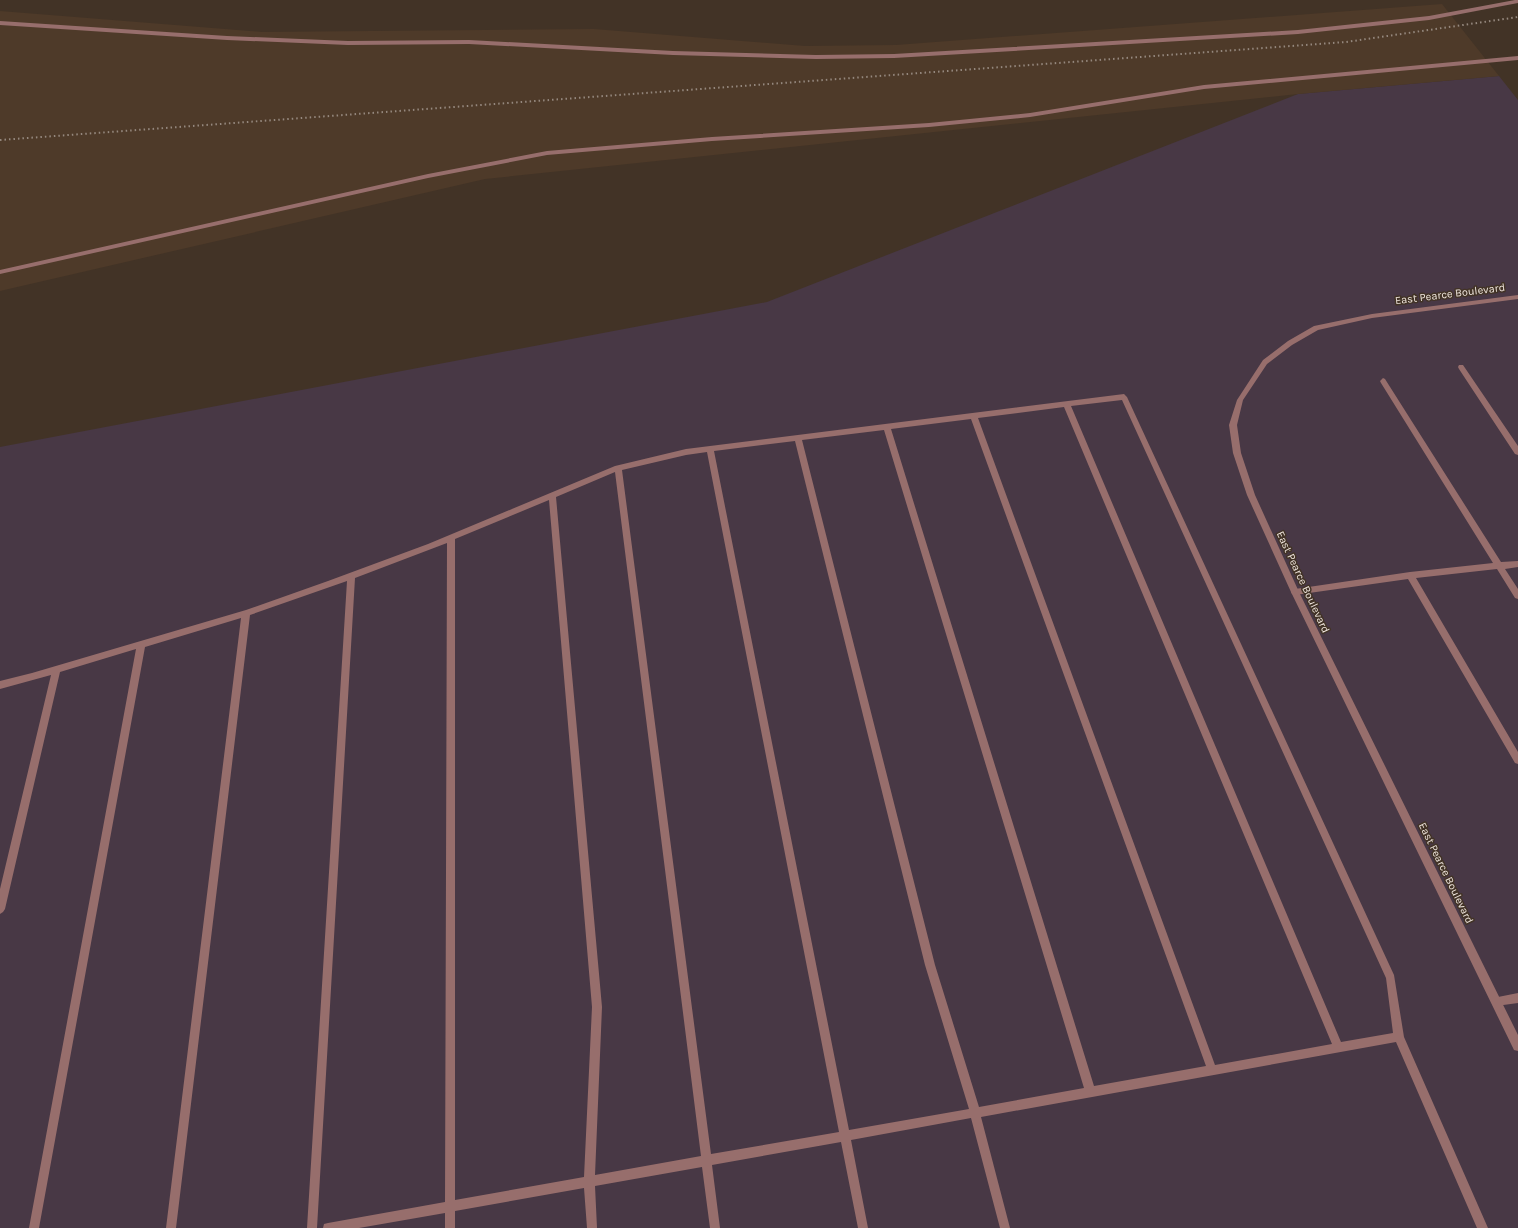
<svg xmlns="http://www.w3.org/2000/svg" width="1518" height="1228" viewBox="0 0 1518 1228" font-family="Karla,sans-serif">
<style>
.industrial{fill:#483845}
.built{fill:#4e3a29}
.lines{fill:none;stroke-linecap:round;stroke-linejoin:round}
.service{fill:#976e6c;fill-rule:evenodd}
.tertiary{fill:#976e6c;fill-rule:evenodd}
.rail{stroke:#95887e;stroke-width:2;stroke-dasharray:1.5 3;stroke-linecap:butt}
.labels{text-anchor:middle;dominant-baseline:central;stroke-width:3;stroke-linejoin:round;paint-order:stroke}
.street-label{font-size:11px;fill:#efe5dd;stroke:#423326}
</style>
<rect width="100%" height="100%" fill="#423326"/>
<!-- industrial -->
<path class="industrial" d="M 1499,76 L 1518,100 L 1518,1228 L 0,1228 L 0,447 L 767,302 L 1298,94 Z"/>
<!-- built -->
<path class="built" d="M 1442,4 L 1499,76 L 1298,94 L 485,179 L 0,291 L 0,11 L 262,32 L 594,29 L 805,46 L 896,45 Z"/>
<g class="lines">
<!-- service -->
<path class="service" d="M 1515,0 L 1518,0 L 1518,3 L 1429,20 L 1298,34 L 894,58 L 816,59 L 673,55 L 469,44 L 348,45 L 227,40 L 0,25 L 0,21 L 227,36 L 348,41 L 469,40 L 673,51 L 816,55 L 894,54 L 1298,30 L 1429,16 Z
M 1518,56 L 1518,60 L 1204,89 L 1030,117 L 929,127 L 712,141 L 547,155 L 428,178 L 0,274 L 0,270 L 428,174 L 547,151 L 712,137 L 929,123 L 1030,113 L 1204,85 Z
M 1459,365 L 1463,365 L 1518,446 L 1518,455 L 1515,454 L 1459,369 L 1458,367 Z
M 1383,378 L 1385,379 L 1501,562 L 1518,561 L 1518,567 L 1505,569 L 1518,589 L 1518,599 L 1515,598 L 1497,569 L 1416,578 L 1518,752 L 1518,764 L 1515,763 L 1408,579 L 1295,595 L 1292,594 L 1291,592 L 1292,590 L 1295,589 L 1410,572 L 1493,563 L 1381,383 L 1380,381 Z
M 1124,394 L 1127,397 L 1394,975 L 1404,1037 L 1488,1228 L 1477,1228 L 1396,1042 L 981,1117 L 1010,1228 L 1000,1228 L 971,1118 L 851,1140 L 868,1228 L 858,1228 L 841,1142 L 712,1165 L 720,1228 L 710,1228 L 702,1167 L 595,1186 L 597,1228 L 587,1228 L 584,1188 L 455,1211 L 455,1228 L 445,1228 L 445,1213 L 359,1228 L 323,1228 L 324,1224 L 328,1223 L 445,1202 L 447,543 L 355,578 L 317,1228 L 307,1228 L 347,581 L 250,615 L 176,1228 L 166,1228 L 241,618 L 145,647 L 39,1228 L 29,1228 L 136,649 L 60,672 L 5,909 L 3,912 L 0,914 L 0,889 L 51,675 L 0,689 L 0,681 L 32,673 L 246,610 L 328,581 L 428,544 L 615,466 L 686,449 ZM 1122,400 L 1386,978 L 1393,1033 L 1341,1042 L 1071,406 ZM 1064,407 L 1332,1044 L 1215,1065 L 978,418 ZM 971,419 L 1206,1066 L 1094,1086 L 891,429 ZM 884,430 L 1084,1088 L 979,1107 L 935,965 L 802,440 ZM 795,441 L 925,965 L 969,1109 L 849,1130 L 714,451 ZM 707,452 L 839,1132 L 711,1154 L 622,470 L 686,455 ZM 615,472 L 701,1156 L 595,1175 L 602,1007 L 556,497 ZM 549,500 L 592,1007 L 584,1177 L 455,1200 L 455,539 Z
M 1518,993 L 1518,1003 L 1496,1006 L 1493,1004 L 1491,1001 L 1493,998 Z"/>
<!-- tertiary -->
<path class="tertiary" d="M 1518,295 L 1518,299 L 1372,318 L 1318,330 L 1292,345 L 1267,364 L 1243,400 L 1237,425 L 1241,453 L 1255,495 L 1299,592 L 1518,1035 L 1518,1051 L 1514,1050 L 1291,592 L 1247,495 L 1233,453 L 1229,425 L 1237,400 L 1263,360 L 1288,341 L 1314,326 L 1372,314 Z"/>
<!-- rail -->
<path class="rail" d="M 0,140 L 1346,42 L 1518,17"/>
</g>
<g class="labels">
<!-- street labels -->
<g class="street-label">
<text transform="translate(1450 294) rotate(-7)">East Pearce Boulevard</text>
<text transform="translate(1303 582) rotate(65)">East Pearce Boulevard</text>
<text transform="translate(1446 873) rotate(64)">East Pearce Boulevard</text>
</g>
</g>
</svg>
